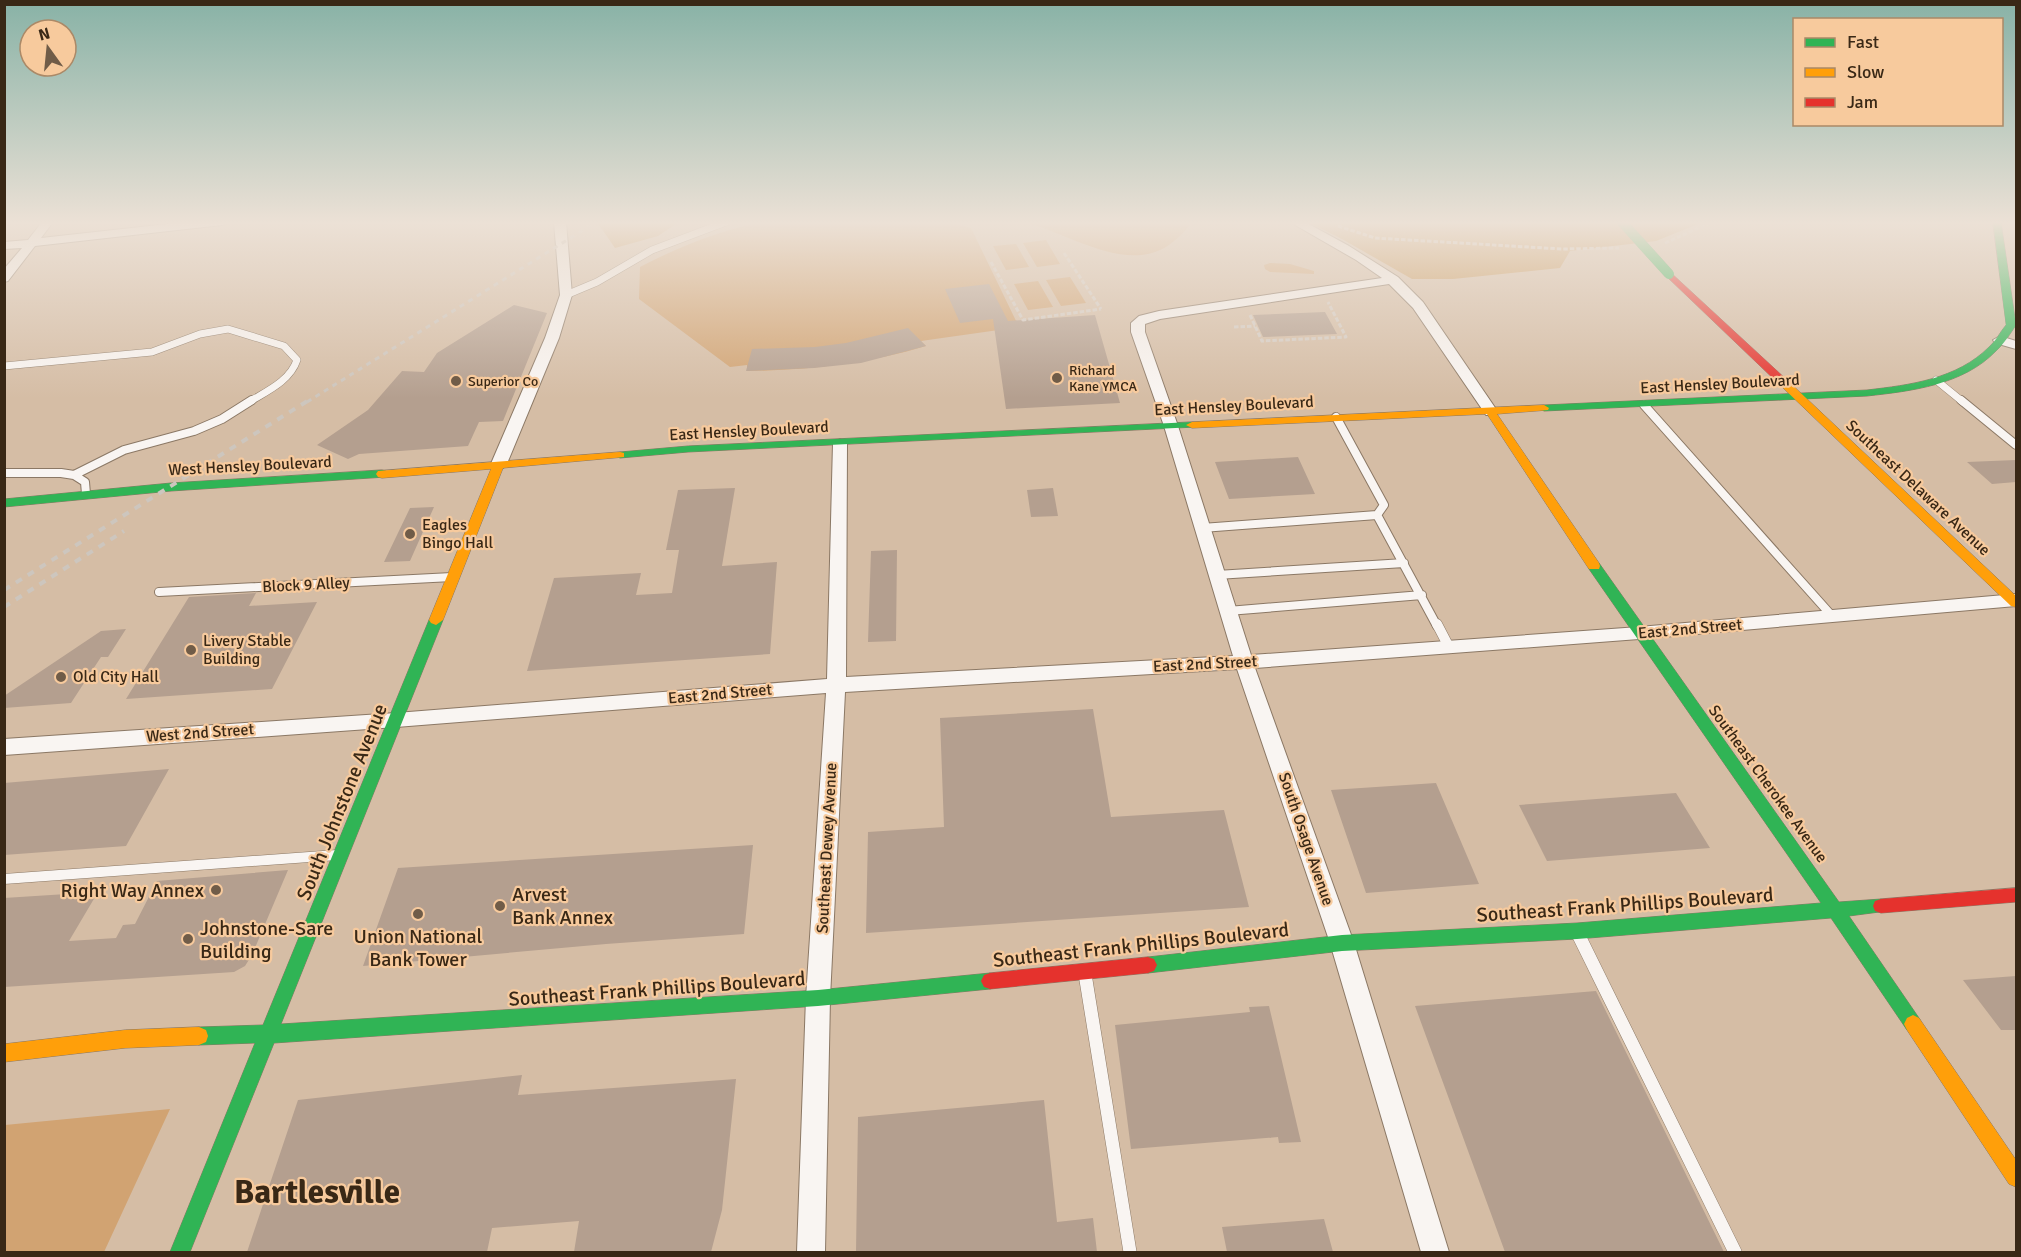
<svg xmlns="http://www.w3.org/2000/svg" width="2021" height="1257" viewBox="0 0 2021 1257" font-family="Signika,sans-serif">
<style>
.green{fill:#d1a372}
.forest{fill:#c79453}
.building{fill:#b49f8f}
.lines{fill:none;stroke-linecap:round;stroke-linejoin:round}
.lane-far3-casing{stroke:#8b7865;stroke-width:8}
.lane-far2-casing{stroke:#8b7865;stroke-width:10}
.lane-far1-casing{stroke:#8b7865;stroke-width:11}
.lane-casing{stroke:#8b7865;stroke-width:14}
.street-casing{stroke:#8b7865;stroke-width:2}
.fast-casing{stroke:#8b7865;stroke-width:1}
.slow-casing{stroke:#8b7865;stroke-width:1}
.jam-casing{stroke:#8b7865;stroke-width:1}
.path{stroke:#d5cdc5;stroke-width:3;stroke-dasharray:4.5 2;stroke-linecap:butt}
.lane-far3{stroke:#f9f5f2;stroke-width:7}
.lane-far2{stroke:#f9f5f2;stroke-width:8}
.lane-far1{stroke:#f9f5f2;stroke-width:10}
.lane{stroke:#f9f5f2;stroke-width:13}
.street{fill:#f9f5f2;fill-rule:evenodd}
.fast{fill:#30b455;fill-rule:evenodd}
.slow{fill:#ff9f0a;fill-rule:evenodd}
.jam{fill:#e5322d;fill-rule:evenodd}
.rail-far1{stroke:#cdc6be;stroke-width:3;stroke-dasharray:5 5;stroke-linecap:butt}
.rail{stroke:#cdc6be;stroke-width:4;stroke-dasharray:7 7;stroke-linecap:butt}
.fast-bridge-casing{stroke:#8b7865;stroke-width:10;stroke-linecap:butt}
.fast-bridge{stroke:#30b455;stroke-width:10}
.poi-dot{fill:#705c48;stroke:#f7ca9d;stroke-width:2}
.labels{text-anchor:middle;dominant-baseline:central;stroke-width:4.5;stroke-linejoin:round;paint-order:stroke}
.far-poi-label{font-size:14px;fill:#392816;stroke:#f7ca9d;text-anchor:start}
.street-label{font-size:16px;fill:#392816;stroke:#f7ca9d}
.poi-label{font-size:16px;fill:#392816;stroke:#f7ca9d;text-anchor:start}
.near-street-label{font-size:20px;fill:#392816;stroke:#f7ca9d}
.near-poi-label{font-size:20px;fill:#392816;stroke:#f7ca9d;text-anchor:start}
.near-town-label{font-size:33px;font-weight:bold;fill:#392816;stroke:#f7ca9d}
</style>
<rect width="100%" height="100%" fill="#d5bda5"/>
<!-- green -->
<path class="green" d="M 759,222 L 949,222 L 971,228 L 1019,327 L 921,341 L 926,346 C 867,364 808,370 747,371 L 747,365 L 730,367 L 639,299 L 640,267 C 680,246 715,233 759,222 Z
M 1024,222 L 1189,222 L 1190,224 C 1186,231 1180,236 1174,241 C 1132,278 1069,233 1024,222 Z
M 1046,240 L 1060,264 L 1037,267 L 1023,243 Z
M 1016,244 L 1029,267 L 1006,270 L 993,246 Z
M 1270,263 L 1290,264 L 1314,271 L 1314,274 L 1270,272 L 1265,269 L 1264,265 Z
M 1070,277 L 1086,303 L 1061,306 L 1046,280 Z
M 1038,281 L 1053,307 L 1028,310 L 1014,284 Z
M 170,1109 L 104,1252 L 5,1252 L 5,1125 Z"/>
<!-- forest -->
<path class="forest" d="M 597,222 L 679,222 L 658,236 L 615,248 Z
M 1308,222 L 1703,222 L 1656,241 L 1570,251 L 1560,268 L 1453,279 L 1412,279 L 1342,239 Z"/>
<!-- building -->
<path class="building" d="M 989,284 L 1008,321 L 1095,315 L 1120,403 L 1006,409 L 993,319 L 960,323 L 945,289 Z
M 514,305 L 547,313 L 503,421 L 479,422 L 468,446 L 359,454 L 348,459 L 317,445 L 368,410 L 402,371 L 424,372 L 437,353 Z
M 1325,312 L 1337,334 L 1263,337 L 1253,315 Z
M 908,328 L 926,346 L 861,363 L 814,368 L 746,371 L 752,349 L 815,347 L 846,343 Z
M 1298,457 L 1315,494 L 1229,499 L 1215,462 Z
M 2016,460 L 2016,482 L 1992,484 L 1967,462 Z
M 735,488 L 722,566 L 777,562 L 770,654 L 527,671 L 554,578 L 641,573 L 636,595 L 672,593 L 679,550 L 666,550 L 678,490 Z
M 1053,488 L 1058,516 L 1031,517 L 1027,490 Z
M 434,507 L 410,561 L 384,562 L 410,508 Z
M 897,550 L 896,641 L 868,642 L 871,551 Z
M 256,593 L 249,606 L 317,602 L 272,689 L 126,699 L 189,597 Z
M 126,629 L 108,657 L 101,657 L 71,703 L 4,708 L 4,696 L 101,631 Z
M 1093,709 L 1111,817 L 1224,810 L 1249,907 L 866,933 L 868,832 L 944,827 L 940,718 Z
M 169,769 L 126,846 L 4,855 L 4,783 Z
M 1436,783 L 1479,884 L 1366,893 L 1331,790 Z
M 1676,793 L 1710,848 L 1547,861 L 1519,805 Z
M 753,845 L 744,934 L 606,944 L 363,966 L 398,868 Z
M 288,870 L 252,955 L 245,966 L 234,972 L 4,987 L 4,898 L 98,892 L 69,941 L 116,938 L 123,925 L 135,924 L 157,881 Z
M 2016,976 L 2016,1030 L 2001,1030 L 1963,980 Z
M 1596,991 L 1724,1252 L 1505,1252 L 1415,1006 Z
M 1269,1006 L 1301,1142 L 1279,1143 L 1278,1137 L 1131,1149 L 1115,1025 L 1250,1012 L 1249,1007 Z
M 522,1075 L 518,1095 L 736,1079 L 722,1210 L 711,1252 L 574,1252 L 579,1221 L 492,1228 L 487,1252 L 247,1252 L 298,1100 Z
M 1044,1100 L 1057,1222 L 1093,1218 L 1097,1252 L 856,1252 L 858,1117 Z
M 1324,1219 L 1333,1252 L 1227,1252 L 1222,1227 Z"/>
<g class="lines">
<!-- lane-far3 casing -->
<g class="lane-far3-casing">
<path id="lane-far3" d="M 566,295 L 597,282 L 652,250 L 726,222
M 4,366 L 152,352 L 200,334 L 228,329 L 284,346 L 297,360 C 290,381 267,391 249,402
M 1936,380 L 1963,402"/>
</g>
<!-- lane-far2 casing -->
<g class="lane-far2-casing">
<path id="lane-far2" d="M 1961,400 L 2016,445
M 1644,405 L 1832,616
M 4,473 L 61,473 L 74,475 L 85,482 L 86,494
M 74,475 L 124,450 L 194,431 L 222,419 L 252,400
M 1377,515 L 1437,626
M 1202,528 L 1377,515 L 1384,505 L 1336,417
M 1217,575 L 1404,563
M 159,592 L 452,577
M 1228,611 L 1422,595"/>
</g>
<!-- lane-far1 casing -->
<g class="lane-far1-casing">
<path id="lane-far1" d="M 1437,624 L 1449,647
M 4,879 L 337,855"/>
</g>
<!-- lane casing -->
<g class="lane-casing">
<path id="lane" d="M 1579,936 L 1735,1252
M 1085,974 L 1130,1252"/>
</g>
<!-- street casing -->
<g class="street-casing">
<path id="street" d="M 42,222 L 53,222 L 41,238 L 186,222 L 227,222 L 222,225 L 35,246 L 8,281 L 4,282 L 4,269 L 22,248 L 4,249 L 4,242 L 28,240 Z
M 554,222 L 566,222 L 572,295 L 559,338 L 506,466 L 498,471 L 490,466 L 545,338 L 560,295 Z
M 1290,222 L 1305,222 L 1349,246 L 1398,277 L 1423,302 L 1498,412 L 1496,415 L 1486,415 L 1413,308 L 1389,284 L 1160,319 L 1145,324 L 1145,332 L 1178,426 L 1251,655 L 1639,627 L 2016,594 L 2016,606 L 1639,639 L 1255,668 L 1354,943 L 1449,1252 L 1421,1252 L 1330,943 L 1237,669 L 845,692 L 830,998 L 825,1252 L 797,1252 L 806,998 L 826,693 L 396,727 L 4,755 L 4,739 L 396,713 L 827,679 L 833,443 L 840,439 L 847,443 L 846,677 L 1233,656 L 1164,426 L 1131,332 L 1131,323 L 1139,316 L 1159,311 L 1382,278 L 1356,260 Z
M 2000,336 L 2016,341 L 2016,349 L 1995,343 L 1993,340 Z"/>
</g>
<!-- fast casing -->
<g class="fast-casing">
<path id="fast" d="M 1993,222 L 2001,222 L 2016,325 C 2010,334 2004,344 1996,351 C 1963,385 1912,391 1867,396 L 1544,411 L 1539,408 L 1544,405 L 1867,390 C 1910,385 1957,379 1989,347 C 1996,341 2000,332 2006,325 Z
M 1192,422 L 1196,423 L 1196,427 L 688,452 L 620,458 L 614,455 L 620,452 L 688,446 Z
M 382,470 L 386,471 L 388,474 L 386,477 L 171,491 L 4,507 L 4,499 L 171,483 Z
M 1594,562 L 1599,563 L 1839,902 L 1881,899 L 1887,901 L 1889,906 L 1887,911 L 1849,916 L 1919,1018 L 1922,1024 L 1919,1030 L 1913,1033 L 1907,1030 L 1831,918 L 1577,939 L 1342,951 L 1148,973 L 1142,971 L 1139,965 L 1142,959 L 1148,957 L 1342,935 L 1577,923 L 1821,903 L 1589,569 L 1588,566 L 1589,563 Z
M 436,615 L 443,620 L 281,1024 L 818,990 L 990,973 L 996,975 L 999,981 L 996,987 L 990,989 L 818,1006 L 274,1043 L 190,1252 L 170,1252 L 255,1043 L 199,1045 L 192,1042 L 190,1036 L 192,1030 L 199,1027 L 263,1025 L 429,620 Z"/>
</g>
<!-- slow casing -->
<g class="slow-casing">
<path id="slow" d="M 1784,380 L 1788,381 L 2016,596 L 2016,607 L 2011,606 L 1780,385 L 1780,381 Z
M 1544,405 L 1549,408 L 1548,410 L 1497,414 L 1599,563 L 1600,566 L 1599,569 L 1589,569 L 1487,414 L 1192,428 L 1186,425 L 1192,422 Z
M 620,452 L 624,453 L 624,457 L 503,468 L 443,620 L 436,625 L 431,623 L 429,620 L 491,469 L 382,478 L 378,477 L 376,474 L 378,471 Z
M 1913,1015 L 1919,1018 L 2016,1160 L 2016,1187 L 2009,1184 L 1907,1030 L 1904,1024 L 1907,1018 Z
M 199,1027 L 206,1030 L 208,1036 L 206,1042 L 199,1045 L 125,1048 L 4,1062 L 4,1044 L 125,1030 Z"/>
</g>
<!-- jam casing -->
<g class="jam-casing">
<path id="jam" d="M 1669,271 L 1788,381 L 1788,385 L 1780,385 L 1666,276 L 1664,274 Z
M 2016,888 L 2016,902 L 1881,913 L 1875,911 L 1873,906 L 1875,901 L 1881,899 Z
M 1148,957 L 1154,959 L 1157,965 L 1154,971 L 1148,973 L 990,989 L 984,987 L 981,981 L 984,975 L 990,973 Z"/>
</g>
<!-- path -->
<path class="path" d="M 1338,226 L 1375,238 L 1562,249 L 1619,248
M 1665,243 L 1712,222
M 1064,253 L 1101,309
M 991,262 L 1023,320 L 1101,309
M 1250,315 L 1262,341 L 1346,337 L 1328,302
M 1234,327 L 1255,326"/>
<!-- lane-far3 -->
<use href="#lane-far3" class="lane-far3"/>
<!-- lane-far2 -->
<use href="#lane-far2" class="lane-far2"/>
<!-- lane-far1 -->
<use href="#lane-far1" class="lane-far1"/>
<!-- lane -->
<use href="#lane" class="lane"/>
<!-- street -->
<use href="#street" class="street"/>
<!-- fast -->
<use href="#fast" class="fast"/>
<!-- slow -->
<use href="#slow" class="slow"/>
<!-- jam -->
<use href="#jam" class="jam"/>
<!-- rail-far1 -->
<path class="rail-far1" d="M 307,402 L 596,222"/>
<!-- rail -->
<path class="rail" d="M 4,590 L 309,400
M 4,607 L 124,531"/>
<!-- fast-bridge casing -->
<g class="fast-bridge-casing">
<path id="fast-bridge" d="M 1622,222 L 1669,274"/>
</g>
<!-- fast-bridge -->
<use href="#fast-bridge" class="fast-bridge"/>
</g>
<!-- sky -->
<linearGradient id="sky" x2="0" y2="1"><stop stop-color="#88b2a6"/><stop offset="0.56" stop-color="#ece1d6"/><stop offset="1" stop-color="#ece1d6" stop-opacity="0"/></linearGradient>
<rect width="2021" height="398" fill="url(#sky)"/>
<!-- markers -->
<g class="poi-dot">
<circle cx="1057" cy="378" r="6"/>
<circle cx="456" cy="381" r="6"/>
<circle cx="410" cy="534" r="6"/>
<circle cx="191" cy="650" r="6"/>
<circle cx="61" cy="677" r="6"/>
<circle cx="216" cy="890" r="6"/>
<circle cx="500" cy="906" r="6"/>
<circle cx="418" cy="914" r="6"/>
<circle cx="188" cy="939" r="6"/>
</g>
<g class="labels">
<!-- far-poi labels -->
<g class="far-poi-label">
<text x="1069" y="370">Richard<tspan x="1069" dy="16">Kane YMCA</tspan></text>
<text x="468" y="381">Superior Co</text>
</g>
<!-- street labels -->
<g class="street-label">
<text transform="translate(1720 384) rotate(-3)">East Hensley Boulevard</text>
<text transform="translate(1234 406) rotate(-3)">East Hensley Boulevard</text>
<text transform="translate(749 431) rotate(-3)">East Hensley Boulevard</text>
<text transform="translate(250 466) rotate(-3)">West Hensley Boulevard</text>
<text transform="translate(1918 488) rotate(43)">Southeast Delaware Avenue</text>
<text transform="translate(306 585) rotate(-3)">Block 9 Alley</text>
<text transform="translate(1690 629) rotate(-5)">East 2nd Street</text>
<text transform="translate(1205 664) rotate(-3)">East 2nd Street</text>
<text transform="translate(720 694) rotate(-5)">East 2nd Street</text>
<text transform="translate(200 733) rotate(-4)">West 2nd Street</text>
<text transform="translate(1768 784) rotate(54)">Southeast Cherokee Avenue</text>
<text transform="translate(1306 839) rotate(71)">South Osage Avenue</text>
<text transform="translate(827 848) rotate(-87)">Southeast Dewey Avenue</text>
</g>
<!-- poi labels -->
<g class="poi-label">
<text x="422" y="525">Eagles<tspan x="422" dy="18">Bingo Hall</tspan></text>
<text x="203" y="641">Livery Stable<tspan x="203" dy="18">Building</tspan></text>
<text x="73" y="677">Old City Hall</text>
</g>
<!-- near-street labels -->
<g class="near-street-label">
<text transform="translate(342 802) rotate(-68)">South Johnstone Avenue</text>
<text transform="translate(1625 905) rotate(-4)">Southeast Frank Phillips Boulevard</text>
<text transform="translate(1141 945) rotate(-6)">Southeast Frank Phillips Boulevard</text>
<text transform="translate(657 989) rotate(-4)">Southeast Frank Phillips Boulevard</text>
</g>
<!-- near-poi labels -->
<g class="near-poi-label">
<text x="204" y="890" text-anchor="end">Right Way Annex</text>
<text x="512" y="894">Arvest<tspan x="512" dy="23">Bank Annex</tspan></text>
<text x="200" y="928">Johnstone-Sare<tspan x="200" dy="23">Building</tspan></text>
<text x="418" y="936" text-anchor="middle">Union National<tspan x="418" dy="23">Bank Tower</tspan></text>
</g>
<!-- near-town labels -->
<g class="near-town-label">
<text x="317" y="1192">Bartlesville</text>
</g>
</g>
<!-- border -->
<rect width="2021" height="1257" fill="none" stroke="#392816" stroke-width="12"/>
<!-- legend -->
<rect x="1793" y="18" width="210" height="108" fill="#f7ca9d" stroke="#ab8967" stroke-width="1.5"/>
<rect x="1805" y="38" width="30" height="9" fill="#30b455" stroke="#ab8967" stroke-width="1.5"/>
<text x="1847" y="48" font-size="18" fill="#392816">Fast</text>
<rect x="1805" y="68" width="30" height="9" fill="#ff9f0a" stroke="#ab8967" stroke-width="1.5"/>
<text x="1847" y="78" font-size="18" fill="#392816">Slow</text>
<rect x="1805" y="98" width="30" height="9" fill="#e5322d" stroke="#ab8967" stroke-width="1.5"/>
<text x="1847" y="108" font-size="18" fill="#392816">Jam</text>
<!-- north arrow -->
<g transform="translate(48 48) rotate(345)"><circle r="28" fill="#f7ca9d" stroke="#ab8967" stroke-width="1.5"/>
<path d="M0-4.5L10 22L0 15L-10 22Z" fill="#705c48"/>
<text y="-9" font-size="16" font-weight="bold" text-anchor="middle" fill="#392816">N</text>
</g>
</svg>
